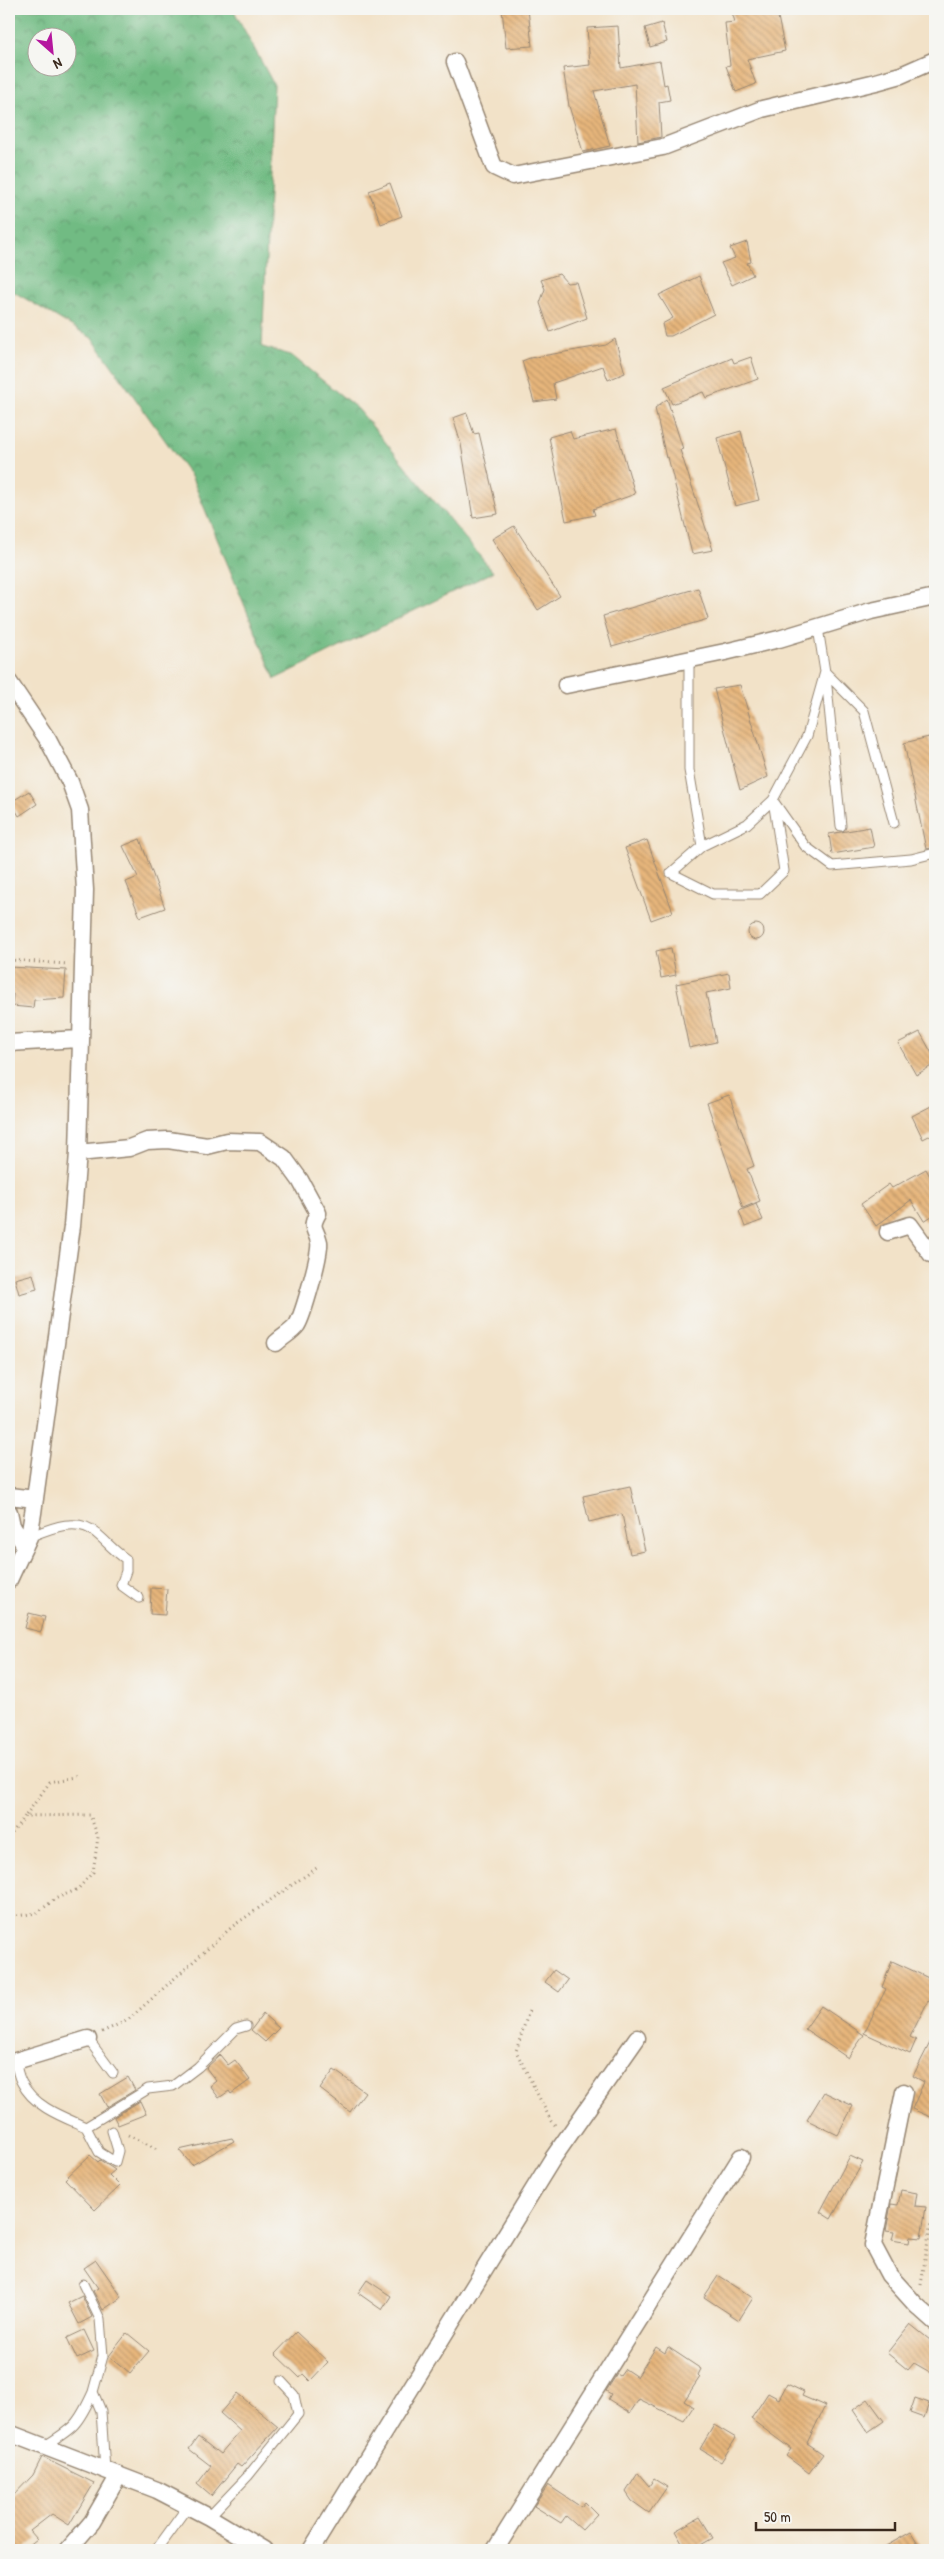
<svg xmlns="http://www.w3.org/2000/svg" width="944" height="2559" viewBox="0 0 944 2559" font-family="'Patrick Hand',sans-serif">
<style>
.forest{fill:url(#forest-crowns);stroke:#567250;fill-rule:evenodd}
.building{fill:url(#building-back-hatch)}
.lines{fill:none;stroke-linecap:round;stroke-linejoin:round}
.service-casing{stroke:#968673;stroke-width:11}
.minor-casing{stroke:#968673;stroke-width:19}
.path{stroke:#968673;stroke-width:3;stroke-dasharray:1 4;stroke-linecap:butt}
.service{stroke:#fff;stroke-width:9}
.minor{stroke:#fff;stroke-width:16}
</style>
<defs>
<pattern id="forest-crowns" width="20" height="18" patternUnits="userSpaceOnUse" patternTransform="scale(1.25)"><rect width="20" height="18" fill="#71bb83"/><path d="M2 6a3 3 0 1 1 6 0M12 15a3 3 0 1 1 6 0" fill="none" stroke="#5e986b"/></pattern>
<pattern id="building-back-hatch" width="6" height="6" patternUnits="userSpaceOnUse" patternTransform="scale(1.25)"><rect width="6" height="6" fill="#e7b67c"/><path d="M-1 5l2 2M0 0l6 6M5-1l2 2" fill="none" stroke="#bc9465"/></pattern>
</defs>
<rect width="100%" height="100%" fill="#f6f6f2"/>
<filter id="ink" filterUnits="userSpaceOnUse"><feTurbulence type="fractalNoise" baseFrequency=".02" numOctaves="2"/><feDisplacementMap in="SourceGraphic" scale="10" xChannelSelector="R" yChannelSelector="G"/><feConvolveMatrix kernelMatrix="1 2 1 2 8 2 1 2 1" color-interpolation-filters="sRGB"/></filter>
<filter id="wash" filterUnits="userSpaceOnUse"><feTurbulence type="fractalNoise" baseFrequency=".0096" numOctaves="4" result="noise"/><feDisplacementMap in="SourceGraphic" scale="20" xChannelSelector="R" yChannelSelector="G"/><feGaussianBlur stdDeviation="1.12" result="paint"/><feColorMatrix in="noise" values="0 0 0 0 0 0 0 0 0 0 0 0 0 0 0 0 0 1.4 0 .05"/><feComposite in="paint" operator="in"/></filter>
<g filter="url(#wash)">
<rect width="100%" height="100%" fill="#f2e2c8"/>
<!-- forest -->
<path class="forest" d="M 9,9 L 233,9 L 274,85 L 262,347 L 291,355 L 358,409 L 493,572 L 275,679 L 192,478 L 92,338 L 9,289 ZM 38,38 L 68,38 L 68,68 L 38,68 Z"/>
<g id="blocks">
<!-- building -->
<path class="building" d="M 502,9 L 528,9 L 532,46 L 506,48 Z
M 731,9 L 764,9 L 766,14 L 777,12 L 785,51 L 747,59 L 756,84 L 736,92 L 726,66 L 730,65 L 725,23 L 735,22 Z
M 662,23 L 667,42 L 650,47 L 645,28 Z
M 618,26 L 621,68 L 660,61 L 664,85 L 667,84 L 670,100 L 659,102 L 661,137 L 638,142 L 635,84 L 594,91 L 610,146 L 583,152 L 569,106 L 563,68 L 590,65 L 587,28 Z
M 390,183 L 402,216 L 381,224 L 369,191 Z
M 747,242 L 751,262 L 747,263 L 753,275 L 732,285 L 721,263 L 735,258 L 730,248 Z
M 559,274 L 567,283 L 576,282 L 587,318 L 550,332 L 540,303 L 545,289 L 541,280 Z
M 699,276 L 714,314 L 671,336 L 665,336 L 662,324 L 673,318 L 659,295 Z
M 615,339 L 625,373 L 608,380 L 603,366 L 553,383 L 556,399 L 534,402 L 522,361 L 530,358 L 606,345 Z
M 751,357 L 758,379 L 706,398 L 703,392 L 672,404 L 664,387 L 732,358 L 734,363 Z
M 667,399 L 683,449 L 680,450 L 713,550 L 692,554 L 668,457 L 666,458 L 655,408 Z
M 467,413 L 474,434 L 479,433 L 498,514 L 473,518 L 461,444 L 453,418 Z
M 616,429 L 635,494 L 593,509 L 595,515 L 566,521 L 549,437 L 570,431 L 573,439 Z
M 741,431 L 759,500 L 735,506 L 717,438 Z
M 514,526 L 560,596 L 538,610 L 492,539 Z
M 698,588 L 708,619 L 612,647 L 603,616 Z
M 740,685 L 768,777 L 740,790 L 714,689 Z
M 929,737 L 935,767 L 935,847 L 926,849 L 904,743 Z
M 29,791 L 37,804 L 19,816 L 11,802 Z
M 870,827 L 874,847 L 832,854 L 829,834 Z
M 140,839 L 165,908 L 140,917 L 126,882 L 138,877 L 123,846 Z
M 647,840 L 673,912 L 651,920 L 625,848 Z
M748 932a8 8 0 1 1 16 0a8 8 0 1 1-16 0Z
M 671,948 L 676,975 L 661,978 L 656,951 Z
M 9,967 L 66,970 L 64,998 L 34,1000 L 33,1008 L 12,1006 L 13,994 L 9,994 Z
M 729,973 L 731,988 L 706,993 L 716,1042 L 689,1048 L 676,984 Z
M 920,1032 L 935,1059 L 935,1064 L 916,1075 L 898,1043 Z
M 729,1095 L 754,1166 L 747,1169 L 760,1201 L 743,1208 L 707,1103 Z
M 935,1104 L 935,1133 L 923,1139 L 912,1116 Z
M 926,1169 L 935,1186 L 935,1214 L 924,1221 L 911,1200 L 876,1226 L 861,1204 L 889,1184 L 892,1188 Z
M 756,1204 L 763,1220 L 745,1227 L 739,1211 Z
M 33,1274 L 37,1289 L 19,1294 L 15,1279 Z
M 630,1486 L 645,1551 L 630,1554 L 622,1514 L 589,1522 L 583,1496 Z
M 151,1588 L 167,1589 L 165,1615 L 150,1614 Z
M 29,1613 L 45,1617 L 41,1632 L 25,1628 Z
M 892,1961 L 935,1981 L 935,2005 L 928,2001 L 910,2037 L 916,2040 L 910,2054 L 864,2033 L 886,1989 L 882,1987 Z
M 554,1970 L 568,1980 L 559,1992 L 545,1982 Z
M 821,2006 L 864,2035 L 848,2058 L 805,2029 Z
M 263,2014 L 279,2028 L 265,2042 L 251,2030 Z
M 935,2033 L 935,2119 L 912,2109 L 924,2082 L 913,2076 Z
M 220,2055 L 228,2065 L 235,2060 L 250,2080 L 231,2094 L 229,2091 L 219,2098 L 210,2086 L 216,2081 L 206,2068 Z
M 334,2070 L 365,2092 L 350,2112 L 320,2089 Z
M 128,2077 L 135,2090 L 107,2107 L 100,2094 Z
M 824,2092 L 853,2106 L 838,2135 L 807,2120 Z
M 140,2101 L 146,2114 L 118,2125 L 114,2117 Z
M 232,2138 L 234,2141 L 192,2165 L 179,2150 Z
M 90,2155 L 98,2162 L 100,2160 L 115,2170 L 109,2175 L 120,2186 L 95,2210 L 65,2179 Z
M 850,2156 L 863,2162 L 831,2219 L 820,2212 Z
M 901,2190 L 917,2193 L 915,2206 L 926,2207 L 921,2238 L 910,2237 L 909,2243 L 892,2240 L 894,2232 L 886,2231 L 891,2204 L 898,2205 Z
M 96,2260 L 122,2297 L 103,2310 L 93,2291 L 98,2288 L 84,2268 Z
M 718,2276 L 753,2298 L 739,2320 L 704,2297 Z
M 367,2280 L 391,2296 L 382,2310 L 358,2293 Z
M 82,2296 L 92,2317 L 79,2324 L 68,2303 Z
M 910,2324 L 935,2344 L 935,2375 L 914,2363 L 908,2370 L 887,2353 Z
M 84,2330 L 94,2351 L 77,2359 L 67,2338 Z
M 296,2332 L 328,2362 L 310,2381 L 303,2374 L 300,2378 L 275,2354 Z
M 127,2333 L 149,2351 L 130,2373 L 109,2356 Z
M 656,2347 L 665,2353 L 668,2347 L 701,2369 L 698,2375 L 700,2377 L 684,2401 L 693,2407 L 684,2421 L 639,2399 L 630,2413 L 608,2399 L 611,2394 L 606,2391 L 617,2374 L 620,2376 L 625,2369 L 637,2377 Z
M 787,2384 L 804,2392 L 802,2396 L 825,2406 L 807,2443 L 823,2454 L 809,2473 L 786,2456 L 791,2449 L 751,2419 L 768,2393 L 779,2399 Z
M 237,2393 L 278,2427 L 241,2467 L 237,2464 L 211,2496 L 197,2484 L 211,2466 L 189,2449 L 198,2437 L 220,2454 L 240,2431 L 220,2413 Z
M 915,2398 L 929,2403 L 924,2418 L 910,2413 Z
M 868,2399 L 884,2421 L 868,2432 L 853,2410 Z
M 714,2425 L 736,2438 L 721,2462 L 700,2449 Z
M 42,2457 L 94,2483 L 69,2525 L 52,2514 L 30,2531 L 37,2539 L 23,2550 L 9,2550 L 9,2500 L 33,2475 Z
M 638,2473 L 649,2486 L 654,2479 L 667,2487 L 649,2513 L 632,2501 L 626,2492 Z
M 548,2485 L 581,2507 L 585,2502 L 597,2514 L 582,2530 L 566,2516 L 561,2523 L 534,2506 Z
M 700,2517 L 713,2538 L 692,2550 L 686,2550 L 675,2531 Z
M 911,2532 L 922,2550 L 879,2550 Z"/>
</g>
</g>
<g filter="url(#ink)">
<use href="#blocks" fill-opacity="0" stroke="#968673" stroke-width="1"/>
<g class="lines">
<!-- service casing -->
<g class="service-casing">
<path id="service" d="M 689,660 L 689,770 L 702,846
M 825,672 L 864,711 L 894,823
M 826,677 L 841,826
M 773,800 L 784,871 L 760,894 L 713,894 L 671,873 L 702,846 L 747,824 L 773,800 L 807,736 L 825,672 L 818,628
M 774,802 L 805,846 L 832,866 L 911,859 L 935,853
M 29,1537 C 49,1529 77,1516 96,1533 C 107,1542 114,1551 126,1559 L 126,1571 L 121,1585 L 139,1598
M 88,2039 L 113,2073
M 15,2061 C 17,2068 18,2077 22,2083 C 34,2107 63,2117 86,2127 L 148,2089 L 173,2086 L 198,2067 L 236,2029 L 246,2026
M 86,2127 L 99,2152 L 115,2162 L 118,2151 L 112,2131
M 83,2284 L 100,2319 L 103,2356 L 93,2392 L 101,2411 L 105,2470
M 43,2447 C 74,2428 78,2425 93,2392
M 209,2517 L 248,2476 L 298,2414 L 294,2395 L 281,2381
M 156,2550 L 188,2506"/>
</g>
<!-- minor casing -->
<g class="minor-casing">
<path id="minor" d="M 455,62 L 494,167 L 513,176 L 663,147 L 762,109 L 876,82 L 901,75 L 935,60
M 9,682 L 48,740 L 70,782 L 80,810 L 85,890 L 78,1153 L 72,1226 L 33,1513 L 29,1537 L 9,1580
M 566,685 L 725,652 L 779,639 L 871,611 L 935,597
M 9,1043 L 79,1039
M 78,1153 L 129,1148 L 147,1141 L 168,1140 L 207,1146 L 227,1141 L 260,1142 L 284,1158 L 300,1180 L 318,1213 C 309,1229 316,1228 319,1242 C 321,1253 303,1315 297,1325 C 292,1332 282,1337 276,1343
M 888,1232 L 910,1225 L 931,1254 L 935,1254
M 9,1496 L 35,1499
M 9,1512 L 12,1526 L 25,1546
M 9,2063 L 88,2039
M 904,2092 L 873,2245 L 889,2275 L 916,2305 L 935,2322
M 9,2433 L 157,2490 L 209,2517 L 264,2550
M 68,2550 L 92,2522 L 119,2475
M 311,2550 L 553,2158 L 637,2038
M 495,2550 L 741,2157"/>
</g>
<!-- path -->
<path class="path" d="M 9,960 L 67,964
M 26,1815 L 50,1782 L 83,1776
M 9,1837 L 25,1816 L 90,1815 L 98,1837 L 93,1872 L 78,1889 L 55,1899 L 37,1913 L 9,1917
M 529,2011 L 516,2051 L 551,2121 L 556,2126
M 102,2032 L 128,2020 L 233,1926 L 318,1867
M 128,2135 L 159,2150
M 921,2285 L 931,2222 L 935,2219"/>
<!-- service -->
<use href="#service" class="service"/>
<!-- minor -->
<use href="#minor" class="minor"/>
</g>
</g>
<!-- margin -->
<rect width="944" height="2559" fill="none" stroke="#f6f6f2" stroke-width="30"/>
<!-- north arrow -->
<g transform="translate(52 52) rotate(153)"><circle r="24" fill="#f6f6f2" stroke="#aba49d"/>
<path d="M0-4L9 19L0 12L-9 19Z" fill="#b5179e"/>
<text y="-8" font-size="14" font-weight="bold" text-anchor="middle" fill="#3b2a1e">N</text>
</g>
<!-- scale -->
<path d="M756 2522v8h139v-8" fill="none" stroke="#3b2a1e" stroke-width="2.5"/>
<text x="764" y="2522" font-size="15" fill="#3b2a1e" stroke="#f6f6f2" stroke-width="4" paint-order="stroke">50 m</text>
</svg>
